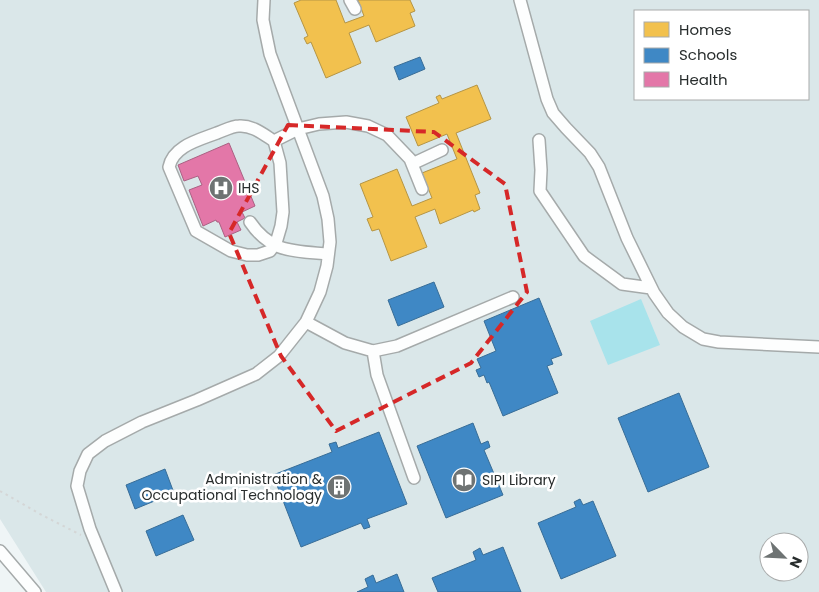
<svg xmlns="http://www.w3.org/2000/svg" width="819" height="592" viewBox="0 0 819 592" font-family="Poppins,sans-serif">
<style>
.built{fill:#dae7e9;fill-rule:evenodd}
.green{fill:#a8e3eb}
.homes{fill:#f2c14e;stroke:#b59544}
.schools{fill:#3f88c5;stroke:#386d97}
.health{fill:#e377a8;stroke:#ab6183}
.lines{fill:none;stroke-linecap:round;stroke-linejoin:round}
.minor-casing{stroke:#a5aaaa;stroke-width:14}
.path{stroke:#d4d6d6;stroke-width:2;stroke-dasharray:2.5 4;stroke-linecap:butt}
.minor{stroke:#fdfefe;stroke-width:11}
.marked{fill:none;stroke:#d62828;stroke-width:4;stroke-dasharray:10 6;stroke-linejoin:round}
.labels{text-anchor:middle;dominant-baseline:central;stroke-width:5;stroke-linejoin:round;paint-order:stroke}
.poi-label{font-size:14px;fill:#282d2d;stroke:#fff;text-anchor:start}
</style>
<rect width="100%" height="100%" fill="#eff5f6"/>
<!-- built -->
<path class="built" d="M 0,0 L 819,0 L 819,592 L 46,592 L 0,519 ZM 635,11 L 808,11 L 808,99 L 635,99 ZM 769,542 L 799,542 L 799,572 L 769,572 Z"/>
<!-- green -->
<path class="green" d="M 641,299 L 660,345 L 608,365 L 590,321 Z"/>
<!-- homes -->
<path class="homes" d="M 301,0 L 336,0 L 345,23 L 364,16 L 358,0 L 410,0 L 415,11 L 410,13 L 415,26 L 376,42 L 369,25 L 349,33 L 361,63 L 326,78 L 311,42 L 307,44 L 304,38 L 308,36 L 294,3 Z
M 477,85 L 491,119 L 456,133 L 480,193 L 475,195 L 480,209 L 474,212 L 473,210 L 440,224 L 435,209 L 415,217 L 427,247 L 391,261 L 379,229 L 372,231 L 367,219 L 373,217 L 360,184 L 397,169 L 412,206 L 432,198 L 422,173 L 457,159 L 447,134 L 418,146 L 406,117 L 439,103 L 436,97 L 440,95 L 442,99 Z"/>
<!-- schools -->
<path class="schools" d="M 420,57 L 425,69 L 399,80 L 394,67 Z
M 434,282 L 444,307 L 398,326 L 388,300 Z
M 539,298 L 562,355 L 551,359 L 553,364 L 547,366 L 558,393 L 503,416 L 489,382 L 487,383 L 484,375 L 479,377 L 476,370 L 481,368 L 477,359 L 496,351 L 484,321 Z
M 679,393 L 709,467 L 648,492 L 618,418 Z
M 473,423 L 481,444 L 488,441 L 490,447 L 484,450 L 503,495 L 446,518 L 417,446 Z
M 379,432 L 407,504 L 367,519 L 370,527 L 364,529 L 361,523 L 301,547 L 273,475 L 332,452 L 329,444 L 336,442 L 338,448 Z
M 165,469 L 174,493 L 135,509 L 126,485 Z
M 580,499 L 583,505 L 593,501 L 616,556 L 561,579 L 538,523 L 576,507 L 574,502 Z
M 183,515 L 194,540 L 156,556 L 146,531 Z
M 503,547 L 521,592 L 438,592 L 432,578 L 476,560 L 473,552 L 480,548 L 483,555 Z
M 397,574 L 404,592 L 357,592 L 368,587 L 365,579 L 373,575 L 376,583 Z"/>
<!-- health -->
<path class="health" d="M 229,143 L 255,206 L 242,212 L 245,218 L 237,222 L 241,230 L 225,237 L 219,222 L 217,222 L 216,220 L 203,226 L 189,190 L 202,185 L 198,176 L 184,181 L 178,165 Z"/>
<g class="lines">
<!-- minor casing -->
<g class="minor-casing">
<path id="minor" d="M 350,0 L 355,9
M 520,0 L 547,99 L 553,113 L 566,128 L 590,153 L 599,167 L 627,238 L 654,293 L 668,313 L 683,327 L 703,339 L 719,342 L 819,347
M 539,140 L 541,170 L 540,191 L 584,256 L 622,284 L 651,288
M 274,141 L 280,163 L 283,212 L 281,226 L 276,243 L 270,251 L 258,255 L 247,255 L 231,251 L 196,231 L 169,167 C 173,146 199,140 217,133 C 223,131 232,126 239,126 C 252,125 263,134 274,141 L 298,129 L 319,124 L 346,122 L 368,126 L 387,135 L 410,159 L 422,189
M 412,164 L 442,150
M 250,222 C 271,253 294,251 328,254
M 306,322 L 345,343 L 373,351 L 397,346 L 513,297
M 373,351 L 377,375 L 414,478
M 0,551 L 35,592
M 116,592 L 90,529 L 77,486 L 80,471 L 88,454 L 105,441 L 142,422 L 197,400 L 256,374 L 279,356 L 306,322 L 320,292 L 327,266 L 330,242 L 328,219 L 323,196 L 270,54 L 263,20 L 264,0"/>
</g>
<!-- path -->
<path class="path" d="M 0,491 L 40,514 L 81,535"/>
<!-- minor -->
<use href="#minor" class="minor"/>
</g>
<!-- marked area -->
<path class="marked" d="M 288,125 L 434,132 L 505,184 L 527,292 L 471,363 L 336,431 L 281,356 L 229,233 Z"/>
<!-- icons -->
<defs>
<g id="hospital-disc" transform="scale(1.25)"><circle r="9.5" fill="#6e7373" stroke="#fff"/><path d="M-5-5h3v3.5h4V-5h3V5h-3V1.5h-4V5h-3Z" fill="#fff"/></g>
<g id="library-disc" transform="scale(1.25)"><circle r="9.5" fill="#6e7373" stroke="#fff"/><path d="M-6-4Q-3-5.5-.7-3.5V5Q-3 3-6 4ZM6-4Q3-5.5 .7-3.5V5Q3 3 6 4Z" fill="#fff"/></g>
<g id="building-disc" transform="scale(1.25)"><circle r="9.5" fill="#6e7373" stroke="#fff"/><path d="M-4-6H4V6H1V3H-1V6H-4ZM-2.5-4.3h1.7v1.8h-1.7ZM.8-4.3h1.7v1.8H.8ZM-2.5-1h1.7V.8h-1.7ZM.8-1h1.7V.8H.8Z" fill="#fff"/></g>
</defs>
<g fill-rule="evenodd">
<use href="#hospital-disc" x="221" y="188"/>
<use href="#library-disc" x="464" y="480"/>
<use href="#building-disc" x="339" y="487"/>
</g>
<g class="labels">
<!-- poi labels -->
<g class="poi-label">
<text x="238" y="188">IHS</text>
<text x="322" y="479" text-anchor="end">Administration &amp;<tspan x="322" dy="16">Occupational Technology</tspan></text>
<text x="482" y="480">SIPI Library</text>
</g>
</g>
<!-- legend -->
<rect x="634" y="10" width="175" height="90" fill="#ffffff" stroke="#a9abab"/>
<rect x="644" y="22" width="25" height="15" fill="#f2c14e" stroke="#a9abab"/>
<text x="679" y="35" font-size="15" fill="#282d2d">Homes</text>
<rect x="644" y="48" width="25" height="15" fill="#3f88c5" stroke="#a9abab"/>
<text x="679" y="60" font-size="15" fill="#282d2d">Schools</text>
<rect x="644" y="72" width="25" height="15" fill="#e377a8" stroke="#a9abab"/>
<text x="679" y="85" font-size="15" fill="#282d2d">Health</text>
<!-- north arrow -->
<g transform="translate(784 557) rotate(114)"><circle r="24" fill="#ffffff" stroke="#a9abab"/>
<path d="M0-4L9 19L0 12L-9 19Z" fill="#6e7373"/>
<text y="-8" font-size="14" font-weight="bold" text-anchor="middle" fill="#282d2d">N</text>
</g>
</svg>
